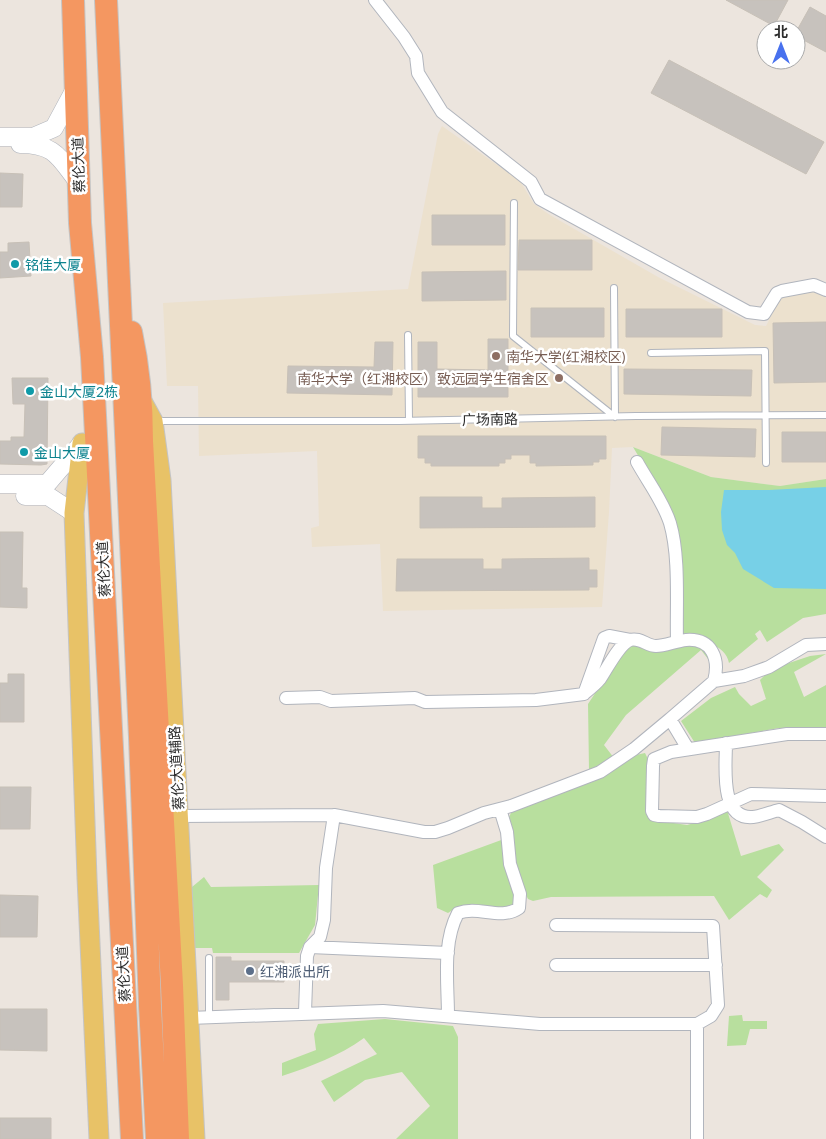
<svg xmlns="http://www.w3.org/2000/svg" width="826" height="1139" viewBox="0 0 826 1139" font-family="Lato,'Noto Sans SC',sans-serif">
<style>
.education{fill:#ece1ce}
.green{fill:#b8df9e}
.water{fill:#77d0e7}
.building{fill:#c7c2bd;stroke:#c7c0b7}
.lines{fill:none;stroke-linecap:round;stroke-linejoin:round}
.lane-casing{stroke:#b1b5bd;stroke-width:8}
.street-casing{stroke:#b1b5bd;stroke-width:14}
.secondary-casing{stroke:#b1b5bd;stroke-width:19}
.primary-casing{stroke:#c4c4c4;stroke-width:21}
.highway-casing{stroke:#c4c4c4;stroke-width:24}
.lane{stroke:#fff;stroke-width:6}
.street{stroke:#fff;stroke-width:12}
.secondary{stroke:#fff;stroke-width:18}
.primary{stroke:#e8c267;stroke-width:19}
.highway{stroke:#f49761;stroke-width:22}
.culture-dot{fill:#0f9aa8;stroke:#fff;stroke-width:2}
.education-dot{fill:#8d6e63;stroke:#fff;stroke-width:2}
.service-dot{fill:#5c6f8a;stroke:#fff;stroke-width:2}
.labels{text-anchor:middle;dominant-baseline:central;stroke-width:5;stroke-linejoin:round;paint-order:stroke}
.street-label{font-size:14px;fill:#2b2b2b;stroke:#fff}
.culture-label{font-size:14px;fill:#0d838f;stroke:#fff;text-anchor:start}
.education-label{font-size:14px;fill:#785e54;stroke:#fff;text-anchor:start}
.service-label{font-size:14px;fill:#4e5e75;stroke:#fff;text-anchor:start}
</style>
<rect width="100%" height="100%" fill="#ece5de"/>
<!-- education -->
<path class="education" d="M 442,126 L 520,181 L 534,204 L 550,215 L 658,277 L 755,325 L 766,326 L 781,296 L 811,291 L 826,295 L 826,479 L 780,486 L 711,477 L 633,447 L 612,448 L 609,512 L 602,607 L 383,611 L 380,544 L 312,547 L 311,528 L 319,526 L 317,451 L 199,456 L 198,386 L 167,386 L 163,303 L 408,289 L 438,134 Z"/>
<!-- green -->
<path class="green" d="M 633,447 L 711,477 L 780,486 L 826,479 L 826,614 L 803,618 L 767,642 L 760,630 L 755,634 L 758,639 L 729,663 C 726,644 699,640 683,635 L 681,631 L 667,504 Z
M 632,642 L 704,647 L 713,670 L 708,659 L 701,650 L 626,715 L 604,745 L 614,758 L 589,770 L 588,704 L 625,648 Z
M 826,654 L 794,672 L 804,697 L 826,685 L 826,727 L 779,728 L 695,743 L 681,721 L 711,698 L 735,687 L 739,694 L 751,706 L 766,699 L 760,680 L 771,669 L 810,656 Z
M 645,753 L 650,763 L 653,820 L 687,825 L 705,820 L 727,810 L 741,856 L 779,844 L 784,850 L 757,877 L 772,890 L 767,898 L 760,894 L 729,920 L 714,896 L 551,897 L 533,901 L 528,899 L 519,881 L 509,817 L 512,811 L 608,774 L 636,755 Z
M 504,839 C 507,852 518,892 514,903 C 512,906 510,907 507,908 L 454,909 L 448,913 L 437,908 L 433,865 Z
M 204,877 L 211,887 L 319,885 L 315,925 L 299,953 L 213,953 L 212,948 L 191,948 L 191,893 L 192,887 Z
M 742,1015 L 743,1021 L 767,1021 L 767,1029 L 750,1029 L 746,1045 L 727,1046 L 729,1016 Z
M 385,1019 L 453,1026 L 458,1037 L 458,1139 L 396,1139 L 430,1106 L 402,1072 L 365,1080 L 334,1102 L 321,1081 L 377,1054 L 364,1038 C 339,1056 312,1066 282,1076 L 282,1063 L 316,1050 L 314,1034 L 318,1024 Z"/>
<!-- water -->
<path class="water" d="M 826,487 L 826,589 L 774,588 L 743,569 L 735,553 L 727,545 L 722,530 L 721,512 L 724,490 L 769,490 Z"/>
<!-- building -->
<path class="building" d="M 726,0 L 788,0 L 774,26 Z
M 810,7 L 826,16 L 826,52 L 796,36 L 796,32 Z
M 669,60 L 824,142 L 806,174 L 651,93 Z
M 0,173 L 23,174 L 22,207 L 0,207 Z
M 432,215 L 505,215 L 505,245 L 432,245 Z
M 519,240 L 592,240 L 592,270 L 518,270 Z
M 29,242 L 31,276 L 0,278 L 0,252 L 8,252 L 8,243 Z
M 506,271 L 506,300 L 422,301 L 422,272 Z
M 531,308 L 604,308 L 604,337 L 531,337 Z
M 626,309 L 722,309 L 722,337 L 626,337 Z
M 826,322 L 826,382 L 774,383 L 773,323 Z
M 488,339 L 508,339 L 508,397 L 418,397 L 418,342 L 437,342 L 437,369 L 488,370 Z
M 375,342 L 393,342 L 392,395 L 287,393 L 288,366 L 374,367 Z
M 624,369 L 752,370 L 751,396 L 624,394 Z
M 12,378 L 48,378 L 47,464 L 41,465 L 0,464 L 0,441 L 11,441 L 11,437 L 24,437 L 25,404 L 13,404 Z
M 662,427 L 756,429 L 755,457 L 661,455 Z
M 782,432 L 826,432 L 826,462 L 782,462 Z
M 418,436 L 606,436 L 606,459 L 599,459 L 599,462 L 593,462 L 593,465 L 536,466 L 536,463 L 530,463 L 530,455 L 511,455 L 511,459 L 505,459 L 505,463 L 499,463 L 499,466 L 431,466 L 431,463 L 425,463 L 425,458 L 418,458 Z
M 420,497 L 482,497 L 482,508 L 502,508 L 502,498 L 595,497 L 595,527 L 420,528 Z
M 0,532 L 23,532 L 22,588 L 27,588 L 27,608 L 0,607 Z
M 589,558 L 589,570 L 597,570 L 597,587 L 589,587 L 589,590 L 396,591 L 397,559 L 483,559 L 483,569 L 502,569 L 502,559 Z
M 8,674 L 24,674 L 24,722 L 0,722 L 0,683 L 8,683 Z
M 0,787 L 31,787 L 30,829 L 0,829 Z
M 0,895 L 38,896 L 37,937 L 0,937 Z
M 216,957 L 231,957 L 231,961 L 284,961 L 284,982 L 229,982 L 229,1000 L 216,1000 Z
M 0,1009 L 47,1009 L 47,1051 L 0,1050 Z
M 0,1118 L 51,1118 L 51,1139 L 0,1139 Z"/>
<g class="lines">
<!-- lane casing -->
<g class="lane-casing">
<path id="lane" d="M 514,203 L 513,336 L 615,417 L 614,288
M 408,335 L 409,420
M 651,353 L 765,351 L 766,463
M 155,421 L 399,421 L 636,416 L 826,415
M 209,958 L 209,1017"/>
</g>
<!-- street casing -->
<g class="street-casing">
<path id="street" d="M 375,0 L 404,37 L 416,56 L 418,73 L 442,112 L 531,182 L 540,199 L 748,312 L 764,314 L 777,293 L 782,291 L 814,285 L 826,290
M 637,462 C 648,482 663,501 670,523 C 680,557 676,605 677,641
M 586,692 C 591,688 596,684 600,679 C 607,669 619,644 630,640 C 640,637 647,646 656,646 C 665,646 676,641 686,640 C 712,638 720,659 714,681
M 286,698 L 320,697 L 331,701 L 415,698 L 425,702 L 536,700 L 584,694 L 604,638 L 609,636 L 630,640
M 670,719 L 714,681 L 744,676 L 769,667 L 806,645 L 826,644
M 826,734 L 787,734 L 671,752 L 654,759 L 653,766 L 652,811 L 654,815 L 659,816 L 697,817 L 707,814 L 751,794 L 826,796
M 726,743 C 726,765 719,820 753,817 C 761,816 771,812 779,810 L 802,822 L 826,837
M 178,816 L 334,815 L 424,832 L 435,832 L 448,828 L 484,813 L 511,806 L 600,772 L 634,749 L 670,719 L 688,749
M 556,925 L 713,926 L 718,1005 L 711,1016 L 697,1024
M 310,947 L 448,953
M 556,965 L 716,965
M 305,1012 L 307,956 L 310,947 L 320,937 L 324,920 L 326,868 L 334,815
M 448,1016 C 448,983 442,943 458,913 C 479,905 500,921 519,908 L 520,894 L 510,864 L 507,832 L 500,809
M 189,1018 L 383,1011 L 540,1024 L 697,1024 L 697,1139"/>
</g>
<!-- secondary casing -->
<g class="secondary-casing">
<path id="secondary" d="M 0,137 L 33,137 L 54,128 L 75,89
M 20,144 C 56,144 59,158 79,183
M 0,484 L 47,484 L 82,443
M 25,496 L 48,496 L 74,513"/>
</g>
<!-- primary casing -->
<g class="primary-casing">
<path id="primary" d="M 142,401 L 153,421 L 161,480 L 195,1139
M 82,443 L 74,513 L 87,878 L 99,1139"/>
</g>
<!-- highway casing -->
<g class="highway-casing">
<path id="highway" d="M 73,0 L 80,223 L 92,357 L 132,1139
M 106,0 L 140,737 L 150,1006 L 157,1139
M 131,332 C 139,369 142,403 142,441 L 172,985 L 178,1139"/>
</g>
<!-- lane -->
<use href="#lane" class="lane"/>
<!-- street -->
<use href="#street" class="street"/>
<!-- secondary -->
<use href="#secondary" class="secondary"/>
<!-- primary -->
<use href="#primary" class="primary"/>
<!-- highway -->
<use href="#highway" class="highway"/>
</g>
<!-- markers -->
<g class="culture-dot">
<circle cx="15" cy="264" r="5"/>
<circle cx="30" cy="391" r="5"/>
<circle cx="24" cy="452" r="5"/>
</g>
<g class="education-dot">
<circle cx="496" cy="356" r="5"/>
<circle cx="559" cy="378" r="5"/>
</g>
<circle class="service-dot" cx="250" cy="971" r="5"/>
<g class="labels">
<!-- street labels -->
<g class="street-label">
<text transform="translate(78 165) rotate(-92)">蔡伦大道</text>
<text transform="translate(490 419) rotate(-1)">广场南路</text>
<text transform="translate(103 569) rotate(-93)">蔡伦大道</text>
<text transform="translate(176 768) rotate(-93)">蔡伦大道辅路</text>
<text transform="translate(123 974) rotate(-93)">蔡伦大道</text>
</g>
<!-- culture labels -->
<g class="culture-label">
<text x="25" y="264">铭佳大厦</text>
<text x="40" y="391">金山大厦2栋</text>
<text x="34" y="452">金山大厦</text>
</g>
<!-- education labels -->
<g class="education-label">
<text x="506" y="356">南华大学(红湘校区)</text>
<text x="549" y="378" text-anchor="end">南华大学（红湘校区）致远园学生宿舍区</text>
</g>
<!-- service labels -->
<g class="service-label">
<text x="260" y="971">红湘派出所</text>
</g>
</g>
<!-- north arrow -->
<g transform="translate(781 45)"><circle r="24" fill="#ffffff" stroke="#aaaaaa"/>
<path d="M0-4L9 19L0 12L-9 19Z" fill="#4871ee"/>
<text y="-8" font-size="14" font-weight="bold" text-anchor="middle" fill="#2b2b2b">北</text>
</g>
</svg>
